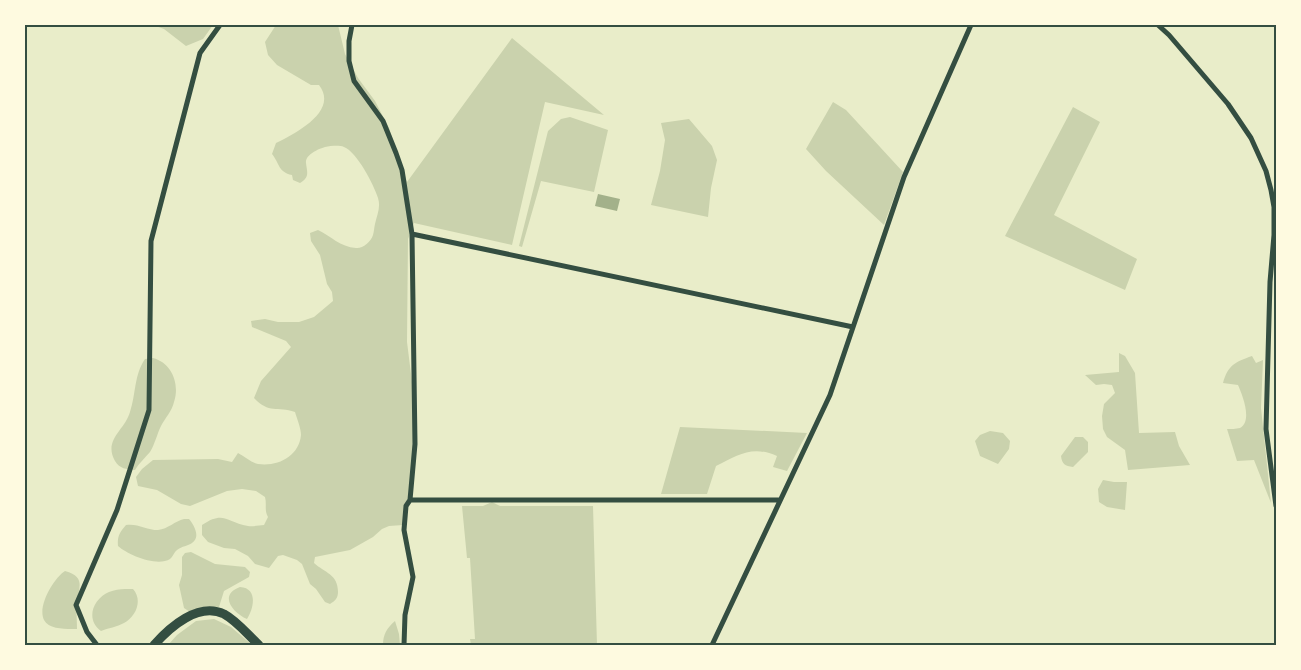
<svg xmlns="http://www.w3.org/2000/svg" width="1301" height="670" viewBox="0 0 1301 670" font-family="'Roboto Condensed',sans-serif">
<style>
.green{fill:#cad2ad}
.water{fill:#a3b18a}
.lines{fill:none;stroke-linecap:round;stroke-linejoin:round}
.minor{stroke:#344e41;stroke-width:5}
.tertiary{stroke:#344e41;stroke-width:9}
.neatline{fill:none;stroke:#344e41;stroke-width:2}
</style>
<rect width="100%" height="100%" fill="#e9edc9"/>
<!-- green -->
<path class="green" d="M 153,25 L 213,25 L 203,39 L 186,46 L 164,29 Z
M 276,25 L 338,25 L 345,54 L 358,78 L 375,101 L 389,128 L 407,182 L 512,38 L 604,115 L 545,102 L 512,245 L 414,223 L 408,239 L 407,342 L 412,382 L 414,439 L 408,500 L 403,525 L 389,526 L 382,529 L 373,537 L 350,550 L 315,557 L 314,563 C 325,573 338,574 338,592 C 338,598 335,601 330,604 L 325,602 L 316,589 L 310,584 L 302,564 L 297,560 L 283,555 L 278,556 L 269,568 L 255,564 L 248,556 L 235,549 L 224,548 L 208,542 L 202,535 L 202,525 C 224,510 226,522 248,526 C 253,527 259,525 264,525 L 268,517 C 264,510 267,504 265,497 L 256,491 L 242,489 L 227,491 L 190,506 L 181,504 L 157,490 L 138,486 L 136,477 L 142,469 L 153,460 L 218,459 L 232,462 L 238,453 C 244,456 252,463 258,464 C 278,467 299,456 301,435 C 301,428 297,419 295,412 C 277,406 269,414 254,398 L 261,381 L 291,347 L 286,341 L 252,327 L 251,321 L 265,319 L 278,322 L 299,322 L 314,317 L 333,301 L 332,292 L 327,284 L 320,255 L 311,241 L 310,233 L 318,230 C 331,236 340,247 356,248 C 362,249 371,242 373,235 C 374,232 374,228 375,224 C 377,215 381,207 378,198 C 374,185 357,152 344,147 C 339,145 331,146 325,147 C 318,149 305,155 306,163 C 307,172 310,177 300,183 L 293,180 L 292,175 C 278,172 280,164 272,154 L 276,143 C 296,133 339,111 319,85 L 311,85 L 277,65 L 268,55 L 265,42 Z
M 833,102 L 846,110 L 903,172 L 884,225 L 826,171 L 806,149 Z
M 1073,107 L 1100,122 L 1054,215 L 1137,259 L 1125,290 L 1005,236 Z
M 570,117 L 608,130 L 594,192 L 541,181 L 522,247 L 519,246 L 548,131 L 561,119 Z
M 689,119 L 712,146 L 717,160 L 711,188 L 708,217 L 651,205 L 660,171 L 665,140 L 661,123 Z
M 1119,353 L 1125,356 L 1135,373 L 1139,433 L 1175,432 L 1179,446 L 1190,465 L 1128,470 L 1125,450 L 1107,437 L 1103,429 L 1102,416 L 1104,404 L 1115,393 L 1112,385 L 1104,384 L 1096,385 L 1085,375 L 1119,372 Z
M 1252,356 L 1256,363 L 1263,360 L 1261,408 L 1271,503 L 1254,460 L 1237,461 L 1227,429 C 1231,429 1236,429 1240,428 C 1253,421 1242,394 1238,385 L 1223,383 C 1228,365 1235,362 1252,356 Z
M 153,358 C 172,363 180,384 174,402 C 172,411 165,418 161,426 C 157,434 155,444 150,452 C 145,458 139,463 135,470 C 126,469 120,469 115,461 C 103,440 125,430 130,412 C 136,394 134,375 145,359 Z
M 680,427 L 807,433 L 787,471 L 773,467 L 777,456 C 752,445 738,455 716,466 L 707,494 L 661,494 Z
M 990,431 L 1003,433 L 1010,441 L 1009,449 L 998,464 L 980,456 L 975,441 L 980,435 Z
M 1075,437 L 1083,437 L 1088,442 L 1088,452 L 1073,467 C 1065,466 1062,464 1061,456 Z
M 1103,480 L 1114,482 L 1127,482 L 1125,510 L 1107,507 L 1099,502 L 1098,489 Z
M 492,502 L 500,506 L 593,506 L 597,645 L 471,645 L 470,639 L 475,639 L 470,558 L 467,558 L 462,506 L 483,506 Z
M 184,519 L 189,519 C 194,525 201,537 192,543 C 188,546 182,546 177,550 C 174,552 173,557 170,559 C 157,567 128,555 118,546 C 117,536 120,532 126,525 C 137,523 147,530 158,530 C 168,529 175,521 184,519 Z
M 191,552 L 215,564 L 245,567 L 250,572 L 249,577 L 224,591 L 219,607 L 197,611 L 190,612 L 184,608 L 179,585 L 182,575 L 182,557 L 185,553 Z
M 65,571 C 87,577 78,588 77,604 C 76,612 77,620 77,629 C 68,629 49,630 44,620 C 37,606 54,578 65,571 Z
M 240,587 C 258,588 254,608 247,619 C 233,613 218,595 240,587 Z
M 125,589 L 133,589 C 143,600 136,617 124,623 C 117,627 108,628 101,631 C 85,619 93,599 109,592 C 114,590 120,589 125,589 Z
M 214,619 L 231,627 L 252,645 L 168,645 L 177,635 L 196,621 Z
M 395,621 L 399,634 L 400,645 L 383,645 C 383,634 387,628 395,621 Z"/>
<!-- water -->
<path class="water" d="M 598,194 L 620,199 L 617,211 L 595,206 Z"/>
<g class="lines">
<!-- minor -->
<path class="minor" d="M 352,25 L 349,41 L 349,61 L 354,81 L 383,121 L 396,153 L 402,170 L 412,234 L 853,327
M 1158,25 L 1169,35 L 1228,104 L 1251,138 L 1266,171 L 1271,190 L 1274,207 L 1274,235 L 1270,282 L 1266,429 L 1276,506
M 410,500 L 415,444 L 412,234
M 97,645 L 87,632 L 76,605 L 117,510 L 149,410 L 151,241 L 200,53 L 220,25
M 404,645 L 405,615 L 413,577 L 404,530 L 406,506 L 410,500 L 780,500
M 712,645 L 830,395 L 904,177 L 971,25"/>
<!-- tertiary -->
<path class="tertiary" d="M 154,645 C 170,627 198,602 224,614 C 237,621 248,635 259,645"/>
</g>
<!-- border -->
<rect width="1301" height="670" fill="none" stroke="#fefae0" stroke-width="52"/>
<rect x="26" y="26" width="1249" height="618" class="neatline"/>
</svg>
